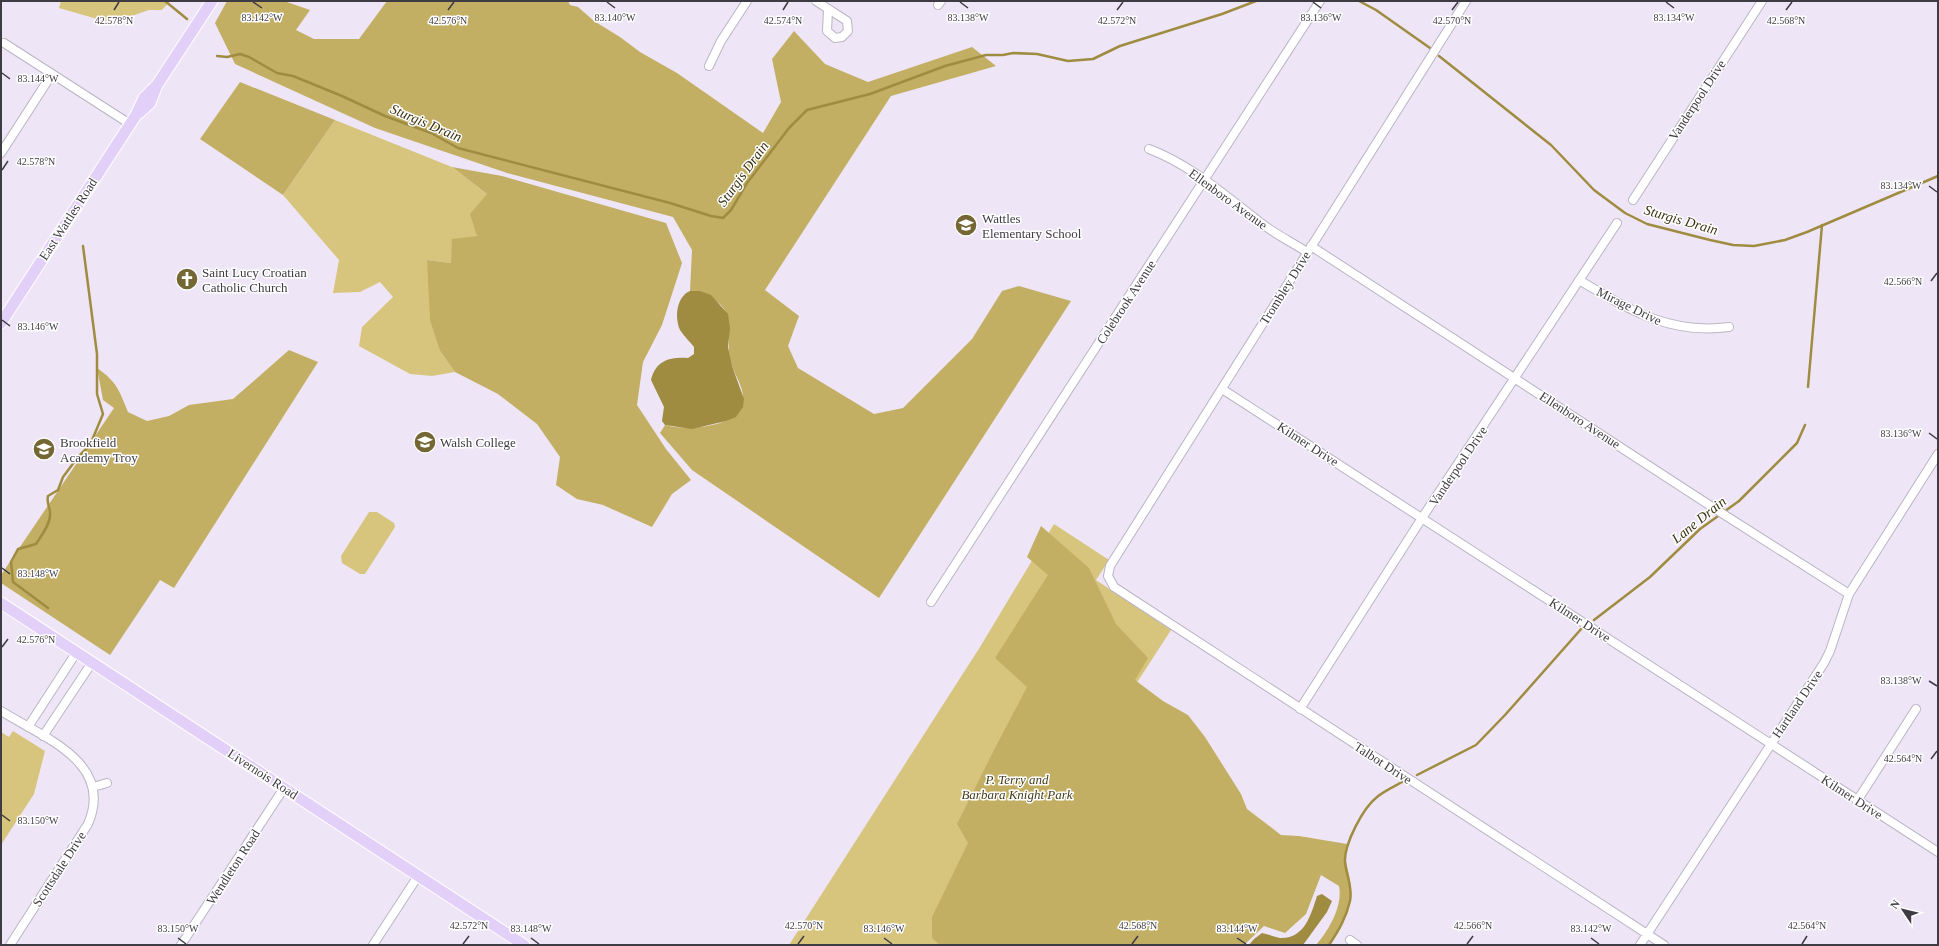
<svg xmlns="http://www.w3.org/2000/svg" width="1939" height="946" viewBox="0 0 1939 946" font-family="'Times New Roman',serif">
<style>
.green{fill:#d7c57e}
.forest{fill:#c3af64}
.water{fill:#9f8c41}
.lines{fill:none;stroke-linecap:round;stroke-linejoin:round}
.stream{stroke:#9f8c41;stroke-width:2.5}
.minor-casing{stroke:#bbb4c4;stroke-width:10}
.major-casing{stroke:#fff;stroke-width:13}
.minor{stroke:#fff;stroke-width:8}
.major{stroke:#e3d0f8;stroke-width:11}
.ticks{fill:none;stroke:#3e3b42;stroke-width:1.5}
.labels{text-anchor:middle;dominant-baseline:central;stroke-width:3;stroke-linejoin:round;paint-order:stroke}
.street-label{font-size:13px;fill:#3e3b42;stroke:#fff}
.poi-label{font-size:13px;fill:#3e3b42;stroke:#fff;text-anchor:start}
.park-label{font-size:13px;font-style:italic;fill:#443c1a;stroke:#fff}
.water-label{font-size:14px;font-style:italic;fill:#39310f;stroke:#fff}
.ticks-label{font-size:10px;text-anchor:middle;fill:#3e3b42;stroke:#fff;stroke-width:3;stroke-linejoin:round;paint-order:stroke}
</style>
<rect width="100%" height="100%" fill="#eee6f7"/>
<!-- green -->
<path class="green" d="M 61,1 L 170,1 L 162,10 L 149,10 L 111,23 L 59,8 Z
M 335,120 L 452,167 L 487,194 L 477,236 L 451,263 L 427,260 L 440,351 L 455,372 L 432,376 L 410,374 L 359,346 L 362,327 L 393,297 L 380,282 L 360,292 L 333,293 L 339,260 L 283,195 Z
M 369,512 L 377,512 L 394,523 L 395,527 L 365,574 L 360,574 L 342,563 L 341,556 Z
M 1054,524 L 1109,560 L 1096,580 L 1171,630 L 1127,698 L 1040,945 L 789,945 L 980,647 Z
M 13,731 L 45,751 L 34,794 L 1,845 L 1,732 L 9,737 Z"/>
<!-- forest -->
<path class="forest" d="M 227,1 L 284,1 L 310,10 L 296,30 L 314,39 L 359,39 L 387,1 L 568,1 L 570,5 L 578,7 L 594,21 L 620,37 L 640,52 L 677,73 L 763,133 L 781,102 L 772,59 L 794,31 L 825,64 L 868,82 L 972,47 L 996,66 L 891,96 L 765,290 L 799,316 L 788,346 L 798,368 L 874,414 L 903,408 L 972,339 L 1002,291 L 1019,286 L 1071,301 L 879,598 L 692,470 L 660,433 L 665,425 C 684,431 743,428 743,400 C 744,386 733,373 730,360 C 725,334 739,310 708,297 C 702,295 696,292 690,291 L 692,250 L 673,217 L 507,173 L 375,128 L 235,64 L 215,23 Z
M 240,82 L 335,120 L 283,195 L 200,139 Z
M 452,167 L 502,176 L 666,223 L 682,263 L 662,325 L 643,362 L 637,405 L 666,449 L 691,480 L 672,494 L 652,527 L 603,505 L 577,499 L 556,485 L 560,457 L 537,424 L 498,394 L 455,372 L 440,351 L 430,320 L 427,260 L 451,263 L 452,239 L 477,236 L 470,214 L 487,194 Z
M 289,350 L 318,362 L 174,588 L 160,580 L 110,655 L 1,583 L 1,575 L 114,408 L 103,400 L 97,368 C 117,382 119,390 128,412 L 147,421 L 169,416 L 189,405 L 233,399 Z
M 1041,526 L 1089,568 L 1116,624 L 1148,658 L 1135,680 L 1163,701 L 1188,715 L 1205,737 L 1241,794 L 1247,809 L 1281,835 L 1299,836 L 1347,844 C 1343,855 1347,864 1349,875 C 1355,903 1344,923 1329,945 L 1316,945 C 1329,930 1343,906 1339,886 L 1321,875 L 1306,914 L 1285,933 L 1264,926 L 1244,945 L 940,945 L 932,938 L 932,917 L 968,843 L 957,824 L 996,746 L 1027,687 L 995,658 L 1048,575 L 1027,557 Z"/>
<!-- water -->
<path class="water" d="M 690,291 L 700,291 L 711,295 L 728,314 L 730,328 L 728,347 L 732,366 L 744,399 L 743,407 L 736,417 L 726,421 L 692,429 L 665,425 L 662,421 L 664,407 L 651,380 C 656,360 670,357 688,358 L 694,354 L 694,347 C 690,342 684,336 680,330 C 674,317 677,296 690,291 Z
M 1322,894 L 1332,901 L 1327,912 L 1303,945 L 1249,945 L 1254,939 L 1262,933 C 1268,934 1274,937 1280,938 C 1305,939 1311,914 1317,896 Z"/>
<g class="lines">
<!-- stream -->
<path class="stream" d="M 165,1 L 187,19
M 1359,1 L 1376,10 L 1430,48
M 217,56 L 227,57 L 240,54 L 249,57 L 277,73 L 293,76 L 342,96 L 385,116 L 431,133 L 458,148 L 670,203 L 711,216 L 723,218 L 731,210 L 747,183 L 789,128 L 807,110 L 870,94 L 945,66 L 986,55 L 1003,55 L 1013,53 L 1037,54 L 1068,61 L 1093,59 L 1120,46 L 1222,14 L 1256,1
M 1439,56 L 1551,145 L 1594,190 L 1625,213 L 1647,224 L 1710,240 L 1733,245 L 1754,246 L 1785,240 L 1807,232 L 1938,176
M 1808,387 L 1822,225
M 48,608 L 13,582 L 11,562 L 18,549 L 36,544 C 41,536 50,525 50,515 C 51,508 46,504 48,496 L 58,490 L 63,477 L 78,457 L 90,445 L 103,414 L 97,394 L 97,354 L 83,246
M 1594,620 L 1650,577 L 1700,529 L 1739,501 L 1797,443 L 1805,425
M 1417,775 L 1476,745 L 1505,715 L 1582,628
M 1329,945 C 1339,930 1346,918 1350,901 C 1353,887 1346,875 1345,862 C 1344,844 1363,808 1377,797 C 1384,791 1395,786 1404,781"/>
<!-- minor casing -->
<g class="minor-casing">
<path id="minor" d="M 816,1 L 847,21 L 848,31 L 842,37 L 835,38 L 827,31 L 828,10
M 1466,1 L 1110,566 L 1108,576 L 1114,587 L 1664,945
M 938,5 L 941,1
M 4,43 L 130,124
M 709,66 L 721,41 L 747,1
M 1149,149 C 1192,165 1229,199 1265,226 C 1279,236 1293,243 1307,252
M 1,153 L 52,74
M 1633,200 L 1762,1
M 1311,246 L 1720,512 L 1849,594
M 1579,280 C 1628,309 1669,335 1729,327
M 1222,389 L 1938,852
M 931,602 L 1320,1
M 1300,709 L 1422,518 L 1617,223
M 1,711 C 42,737 115,762 88,824 L 10,945
M 28,727 L 76,653
M 43,736 L 91,664
M 93,787 L 107,783
M 1857,801 L 1916,709
M 1350,940 L 1357,945
M 181,945 L 284,788
M 373,945 L 418,876
M 1640,945 L 1824,663 L 1830,651 L 1849,594 L 1938,454"/>
</g>
<!-- major casing -->
<g class="major-casing">
<path id="major" d="M 139,113 L 150,103 L 157,85 L 212,1
M 1,323 L 136,115 L 144,98 L 157,85
M 1,603 L 524,945"/>
</g>
<!-- minor -->
<use href="#minor" class="minor"/>
<!-- major -->
<use href="#major" class="major"/>
</g>
<!-- ticks -->
<path class="ticks" d="M 253,2 L 262,8M 607,2 L 615,8M 960,2 L 968,8M 1313,2 L 1321,8M 1666,2 L 1674,8M 114,10 L 119,2M 448,10 L 454,2M 783,10 L 788,2M 1117,10 L 1123,2M 1452,10 L 1458,2M 1786,10 L 1792,2M 2,73 L 10,79M 2,170 L 8,161M 1929,186 L 1937,192M 1931,281 L 1937,273M 2,320 L 10,326M 1929,433 L 1937,439M 2,568 L 10,574M 2,647 L 8,639M 1929,681 L 1937,686M 1931,759 L 1937,751M 2,815 L 10,821M 178,938 L 186,944M 531,938 L 539,944M 884,938 L 892,944M 1237,938 L 1246,944M 1591,938 L 1599,944M 463,944 L 469,936M 798,944 L 804,936M 1132,944 L 1138,936M 1467,944 L 1473,936M 1802,944 L 1807,936"/>
<!-- icons -->
<defs>
<g id="school-disc" transform="scale(1.15)"><circle r="9.5" fill="#746734" stroke="#fff"/><path d="M0-5L7-2L0 1L-7-2ZM-4 1L0 2.5L4 1V4Q0 6-4 4Z" fill="#fff"/></g>
<g id="church-disc" transform="scale(1.15)"><circle r="9.5" fill="#746734" stroke="#fff"/><path d="M-1.2-6h2.4v3.5h3.3v2.4h-3.3V6h-2.4V-.1h-3.3v-2.4h3.3Z" fill="#fff"/></g>
<g id="university-disc" transform="scale(1.15)"><circle r="9.5" fill="#746734" stroke="#fff"/><path d="M0-5L7-2L0 1L-7-2ZM-4 1L0 2.5L4 1V4Q0 6-4 4Z" fill="#fff"/></g>
</defs>
<g fill-rule="evenodd">
<use href="#school-disc" x="966" y="225"/>
<use href="#church-disc" x="187" y="279"/>
<use href="#university-disc" x="425" y="442"/>
<use href="#school-disc" x="44" y="449"/>
</g>
<g class="labels">
<!-- street labels -->
<g class="street-label">
<text transform="translate(1697 100) rotate(-57)">Vanderpool Drive</text>
<text transform="translate(1228 199) rotate(36)">Ellenboro Avenue</text>
<text transform="translate(68 219) rotate(-57)">East Wattles Road</text>
<text transform="translate(1285 288) rotate(-58)">Trombley Drive</text>
<text transform="translate(1126 302) rotate(-57)">Colebrook Avenue</text>
<text transform="translate(1629 306) rotate(26)">Mirage Drive</text>
<text transform="translate(1580 420) rotate(33)">Ellenboro Avenue</text>
<text transform="translate(1308 444) rotate(33)">Kilmer Drive</text>
<text transform="translate(1458 466) rotate(-56)">Vanderpool Drive</text>
<text transform="translate(1580 620) rotate(33)">Kilmer Drive</text>
<text transform="translate(1797 704) rotate(-56)">Hartland Drive</text>
<text transform="translate(1383 763) rotate(33)">Talbot Drive</text>
<text transform="translate(263 774) rotate(33)">Livernois Road</text>
<text transform="translate(1852 797) rotate(33)">Kilmer Drive</text>
<text transform="translate(233 867) rotate(-57)">Wendleton Road</text>
<text transform="translate(59 869) rotate(-57)">Scottsdale Drive</text>
</g>
<!-- poi labels -->
<g class="poi-label">
<text x="982" y="218">Wattles<tspan x="982" dy="15">Elementary School</tspan></text>
<text x="202" y="272">Saint Lucy Croatian<tspan x="202" dy="15">Catholic Church</tspan></text>
<text x="60" y="442">Brookfield<tspan x="60" dy="15">Academy Troy</tspan></text>
<text x="440" y="442">Walsh College</text>
</g>
<!-- park labels -->
<g class="park-label">
<text x="1017" y="779">P. Terry and<tspan x="1017" dy="15">Barbara Knight Park</tspan></text>
</g>
<!-- water labels -->
<g class="water-label">
<text transform="translate(426 123) rotate(23)">Sturgis Drain</text>
<text transform="translate(743 174) rotate(-54)">Sturgis Drain</text>
<text transform="translate(1681 220) rotate(16)">Sturgis Drain</text>
<text transform="translate(1699 520) rotate(-39)">Lane Drain</text>
</g>
</g>
<g class="ticks-label">
<text x="1321" y="21">83.136°W</text>
<text x="262" y="21">83.142°W</text>
<text x="615" y="21">83.140°W</text>
<text x="968" y="21">83.138°W</text>
<text x="1674" y="21">83.134°W</text>
<text x="114" y="24">42.578°N</text>
<text x="448" y="24">42.576°N</text>
<text x="783" y="24">42.574°N</text>
<text x="1117" y="24">42.572°N</text>
<text x="1452" y="24">42.570°N</text>
<text x="1786" y="24">42.568°N</text>
<text x="38" y="82">83.144°W</text>
<text x="36" y="165">42.578°N</text>
<text x="1901" y="189">83.134°W</text>
<text x="1903" y="285">42.566°N</text>
<text x="38" y="330">83.146°W</text>
<text x="1901" y="437">83.136°W</text>
<text x="38" y="577">83.148°W</text>
<text x="36" y="643">42.576°N</text>
<text x="1901" y="684">83.138°W</text>
<text x="1903" y="762">42.564°N</text>
<text x="38" y="824">83.150°W</text>
<text x="469" y="929">42.572°N</text>
<text x="804" y="929">42.570°N</text>
<text x="1138" y="929">42.568°N</text>
<text x="1473" y="929">42.566°N</text>
<text x="1807" y="929">42.564°N</text>
<text x="178" y="932">83.150°W</text>
<text x="531" y="932">83.148°W</text>
<text x="884" y="932">83.146°W</text>
<text x="1237" y="932">83.144°W</text>
<text x="1591" y="932">83.142°W</text>
</g>
<!-- border -->
<rect width="1939" height="946" fill="none" stroke="#3e3b42" stroke-width="4"/>
<!-- north arrow -->
<g transform="translate(1903 910) rotate(305)" stroke="#ffffff" stroke-width="3" paint-order="stroke">
<path d="M0-3L7 15L0 10L-7 15Z" fill="#3e3b42"/>
<text y="-6" font-size="11" font-weight="bold" text-anchor="middle" fill="#3e3b42">N</text>
</g>
</svg>
